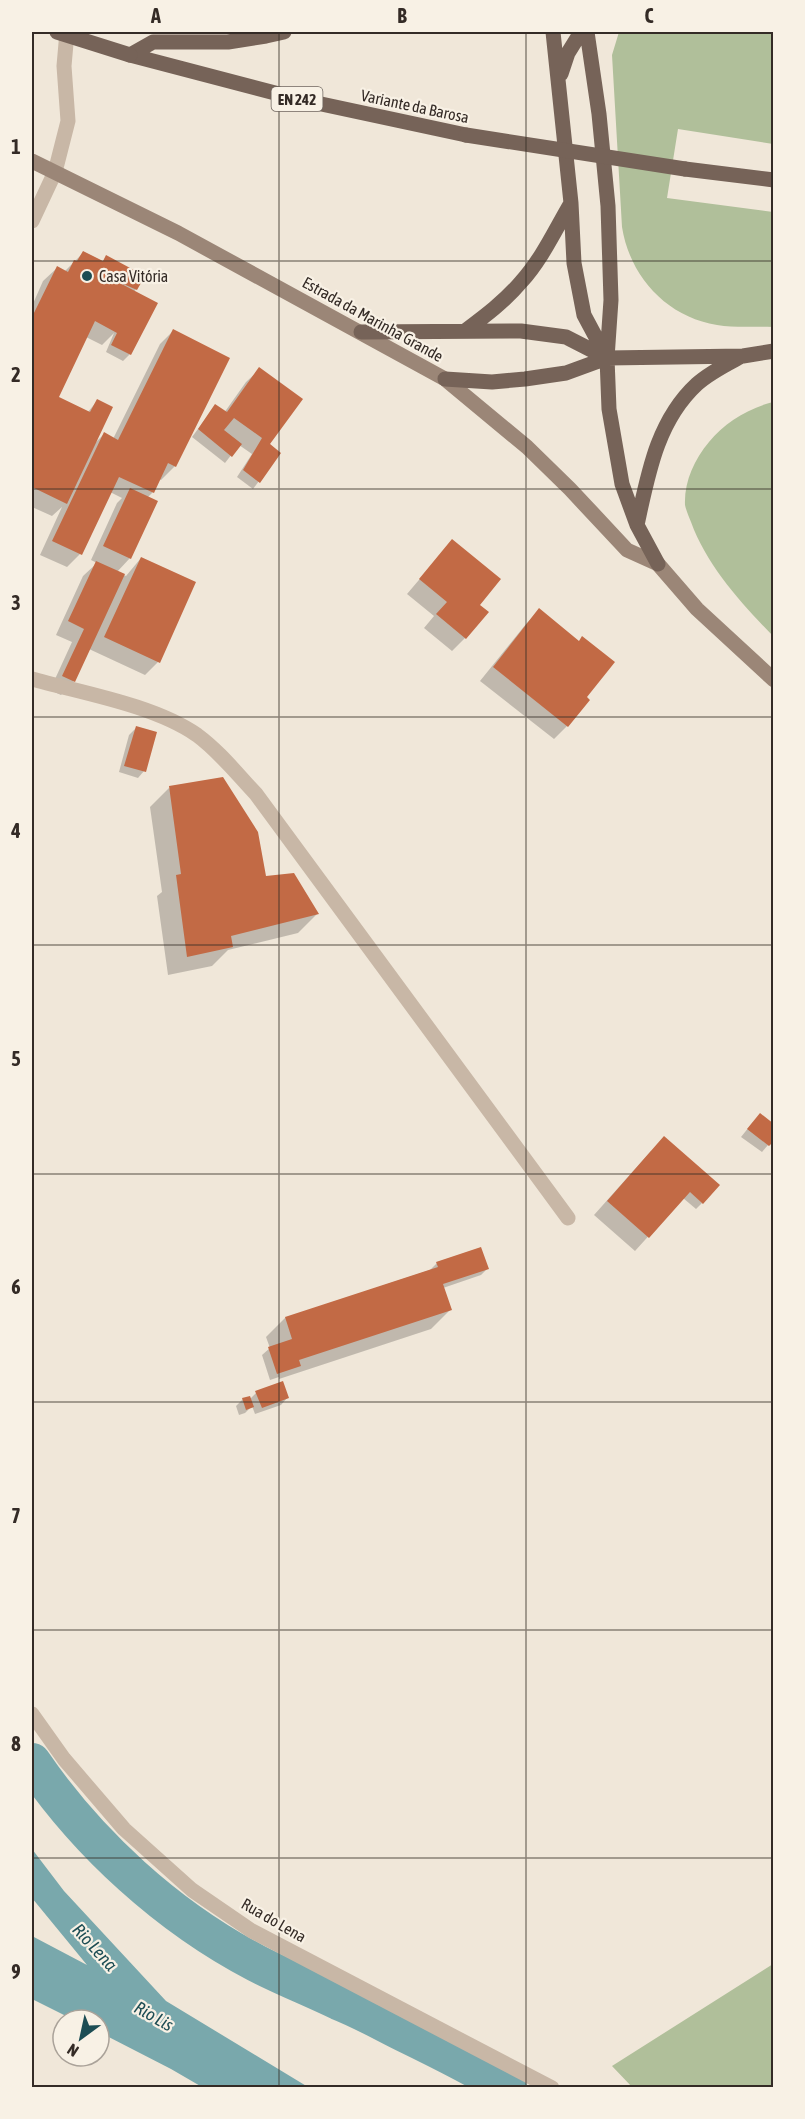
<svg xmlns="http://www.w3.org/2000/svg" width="805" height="2119" viewBox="0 0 805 2119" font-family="'Asap Condensed',sans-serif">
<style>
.green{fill:#b0bf9a}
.water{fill:#79a8ac}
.shadow{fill:#0003}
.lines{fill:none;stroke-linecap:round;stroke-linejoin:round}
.canal{stroke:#79a8ac;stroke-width:38}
.building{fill:#c26a45}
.service{stroke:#c8b7a6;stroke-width:15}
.minor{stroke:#c8b7a6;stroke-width:15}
.secondary{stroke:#9b8677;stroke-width:15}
.primary{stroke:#766358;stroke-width:15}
.primary-bridge{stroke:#766358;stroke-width:15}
.grid{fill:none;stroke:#342b26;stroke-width:1.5;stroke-opacity:0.55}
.poi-dot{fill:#1d4d54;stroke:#f8f1e5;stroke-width:2}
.labels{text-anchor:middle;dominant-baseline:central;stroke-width:4.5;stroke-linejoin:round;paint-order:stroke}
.shield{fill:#f8f1e5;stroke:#6f665f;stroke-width:1.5}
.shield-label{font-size:15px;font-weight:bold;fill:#342b26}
.street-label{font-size:16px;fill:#342b26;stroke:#f8f1e5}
.poi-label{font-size:16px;fill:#342b26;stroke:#f8f1e5;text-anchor:start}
.water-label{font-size:18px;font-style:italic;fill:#1d4d54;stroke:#f8f1e5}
.neatline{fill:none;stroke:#342b26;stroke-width:2}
.grid-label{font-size:20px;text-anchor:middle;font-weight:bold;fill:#342b26}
</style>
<rect width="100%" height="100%" fill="#f0e7d9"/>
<!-- green -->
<path class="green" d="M 619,32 L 773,32 L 773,144 L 678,129 L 667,198 L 773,212 L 773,327 C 755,326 735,328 717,325 C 667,317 630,277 622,227 L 612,55 Z
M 773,402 L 774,402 L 773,636 C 741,603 707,566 691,522 C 689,517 686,510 685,505 C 684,482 694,460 709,442 C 724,423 749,408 773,402 Z
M 773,1964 L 773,2087 L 632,2087 L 612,2066 Z"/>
<!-- water -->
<path class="water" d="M 32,1849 L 64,1891 L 166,2001 L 308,2087 L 202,2087 L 171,2069 L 99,2032 L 99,2020 L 74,2020 L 32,1999 L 32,1936 L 87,1965 L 32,1898 Z"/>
<!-- shadow -->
<path class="shadow" d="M 83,253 L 102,262 L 107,257 L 136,289 L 134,292 L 130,354 L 123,361 L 106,352 L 114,333 L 102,345 L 86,337 L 57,397 L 88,412 L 97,401 L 94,444 L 104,434 L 113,439 L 160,344 L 173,331 L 175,466 L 161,480 L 159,479 L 153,492 L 147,498 L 130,558 L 117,572 L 126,576 L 141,558 L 158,662 L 145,675 L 89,649 L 74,681 L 61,695 L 50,690 L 72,642 L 56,635 L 83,576 L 97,563 L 91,560 L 117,503 L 122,498 L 110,492 L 80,554 L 67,567 L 40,555 L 62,507 L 52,516 L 32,507 L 32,306 L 43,281 L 57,268 L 64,272 Z
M 260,369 L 269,443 L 279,454 L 253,489 L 237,477 L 252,454 L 239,445 L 225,463 L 192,437 L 215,406 L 224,413 L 246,382 Z
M 452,541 L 478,605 L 465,638 L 452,651 L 424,628 L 434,616 L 407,594 Z
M 539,610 L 584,698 L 567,726 L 554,739 L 480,681 L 526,624 Z
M 136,728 L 144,771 L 138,778 L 119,772 L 129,735 Z
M 169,788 L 265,877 L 317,914 L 298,933 L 228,950 L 212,966 L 168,975 L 157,896 L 162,892 L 150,807 Z
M 753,1122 L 768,1145 L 762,1152 L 741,1137 Z
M 651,1151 L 702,1203 L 696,1209 L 683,1198 L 635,1251 L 594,1215 Z
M 437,1263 L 488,1268 L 481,1275 L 443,1288 L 450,1310 L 431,1329 L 279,1379 L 279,1377 L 270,1380 L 262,1355 L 270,1348 L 266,1337 L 285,1318 L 430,1270 Z
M 256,1393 L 287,1398 L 281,1405 L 255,1414 L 252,1406 L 245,1413 L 239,1415 L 236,1406 L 243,1399 L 250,1399 Z"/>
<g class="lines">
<!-- canal -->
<path class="canal" d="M 32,1762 C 88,1844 168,1917 256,1963 C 283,1977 311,1988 338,2001 C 361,2010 382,2022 404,2033 C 439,2050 474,2067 508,2088"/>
</g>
<!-- building -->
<path class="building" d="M 83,251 L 103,261 L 106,255 L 145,276 L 137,290 L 112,279 L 158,303 L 131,355 L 111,345 L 117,333 L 95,321 L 59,397 L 90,412 L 97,399 L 113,407 L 67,504 L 32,487 L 32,317 L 57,266 L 68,272 L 74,260 L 77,261 Z
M 173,329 L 230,358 L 176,467 L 168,463 L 154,493 L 119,477 L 82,555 L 52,541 L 104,432 L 118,440 Z
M 259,367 L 303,399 L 270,444 L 281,453 L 260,483 L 243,470 L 262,438 L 234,418 L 224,430 L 242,444 L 232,457 L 198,429 L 215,404 L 227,412 Z
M 130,488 L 158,501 L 131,559 L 103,546 Z
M 452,539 L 501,579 L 480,605 L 489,612 L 466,639 L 436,614 L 447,602 L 419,579 Z
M 141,557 L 196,582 L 160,663 L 104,637 Z
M 96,561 L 125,574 L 75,682 L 62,676 L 84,629 L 68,621 Z
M 539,608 L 579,641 L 582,636 L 615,662 L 587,697 L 590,700 L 568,727 L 493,667 Z
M 136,726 L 157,732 L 146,772 L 124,766 Z
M 223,777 L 258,832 L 266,876 L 294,873 L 319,914 L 231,936 L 233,947 L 187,957 L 176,875 L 181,874 L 169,786 Z
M 760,1113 L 774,1124 L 774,1141 L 769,1146 L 747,1129 Z
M 664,1136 L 720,1185 L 703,1204 L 690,1192 L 649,1238 L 607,1201 Z
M 481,1247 L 489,1269 L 443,1284 L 452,1310 L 299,1360 L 301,1366 L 277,1374 L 268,1347 L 292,1339 L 285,1317 L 438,1267 L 436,1262 Z
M 283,1381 L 289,1398 L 262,1408 L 255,1391 Z
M 250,1396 L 254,1407 L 246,1410 L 242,1398 Z"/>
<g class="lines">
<!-- service -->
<path class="service" d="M 55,172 L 68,121 L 64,66 L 67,32
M 32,679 C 82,693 154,705 197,735 C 220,752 237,774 256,794 L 568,1218"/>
<!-- minor -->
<path class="minor" d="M 32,221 L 55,172
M 32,1714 L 64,1759 L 124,1829 L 192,1890 L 252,1931 L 552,2088"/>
<!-- secondary -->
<path class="secondary" d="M 32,161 L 178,233 L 445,379 L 527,447 L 570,489 L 627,550 L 658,564 L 697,609 L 774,680"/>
<!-- primary -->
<path class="primary" d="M 553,32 L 571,203 L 574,263 L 584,315 L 607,358
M 587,32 L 599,114 L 608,206 L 611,300 L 607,358 L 609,409 L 622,484 L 637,525 L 658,564
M 130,55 L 298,99 L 466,135
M 130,55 L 153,42 L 228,42 L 266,36 L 284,32
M 561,74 L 568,53 L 581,32
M 685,169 L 774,180
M 465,331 C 485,316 505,301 521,282 C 542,259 555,230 571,203
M 361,332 L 521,331 L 566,337 L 607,358
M 445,379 L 492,382 L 525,379 L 566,373 L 607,358 L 743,356 L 774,351
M 637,525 C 648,474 657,421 697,384 C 709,373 725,365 740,357"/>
<!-- primary-bridge -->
<path class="primary-bridge" d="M 57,32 L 130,55
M 466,135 L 685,169"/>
</g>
<!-- grid -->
<path class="grid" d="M 279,32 L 279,2088M 526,32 L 526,2088M 32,261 L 774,261M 32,489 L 774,489M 32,717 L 774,717M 32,945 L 774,945M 32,1174 L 774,1174M 32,1402 L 774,1402M 32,1630 L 774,1630M 32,1858 L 774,1858"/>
<!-- markers -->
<circle class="poi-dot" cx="87" cy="276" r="6"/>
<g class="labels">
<!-- shield labels -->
<rect class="shield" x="271.5" y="87" width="51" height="24" rx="4.5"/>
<g class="shield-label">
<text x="297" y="99">EN 242</text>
</g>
<!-- street labels -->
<g class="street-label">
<text transform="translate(415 106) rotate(12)">Variante da Barosa</text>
<text transform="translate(373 319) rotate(29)">Estrada da Marinha Grande</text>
<text transform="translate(274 1920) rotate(30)">Rua do Lena</text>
</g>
<!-- poi labels -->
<g class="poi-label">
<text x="99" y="276">Casa Vitória</text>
</g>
<!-- water labels -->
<g class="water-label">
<text transform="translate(95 1947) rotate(48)">Rio Lena</text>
<text transform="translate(154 2016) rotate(30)">Rio Lis</text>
</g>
</g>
<!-- border -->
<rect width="805" height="2119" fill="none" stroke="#f8f1e5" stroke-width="66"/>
<!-- north arrow -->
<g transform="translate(81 2038) rotate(213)"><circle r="28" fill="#f8f1e5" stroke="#aaa299" stroke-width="1.5"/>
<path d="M0-4.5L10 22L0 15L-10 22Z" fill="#1d4d54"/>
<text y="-9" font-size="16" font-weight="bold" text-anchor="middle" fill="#342b26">N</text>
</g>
<rect x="33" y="33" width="739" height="2053" class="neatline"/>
<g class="grid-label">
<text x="156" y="23">A</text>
<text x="402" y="23">B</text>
<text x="649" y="23">C</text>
<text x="16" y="154">1</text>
<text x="16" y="382">2</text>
<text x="16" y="610">3</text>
<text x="16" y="838">4</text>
<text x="16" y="1066">5</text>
<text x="16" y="1294">6</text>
<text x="16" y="1523">7</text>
<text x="16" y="1751">8</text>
<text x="16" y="1979">9</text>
</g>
</svg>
